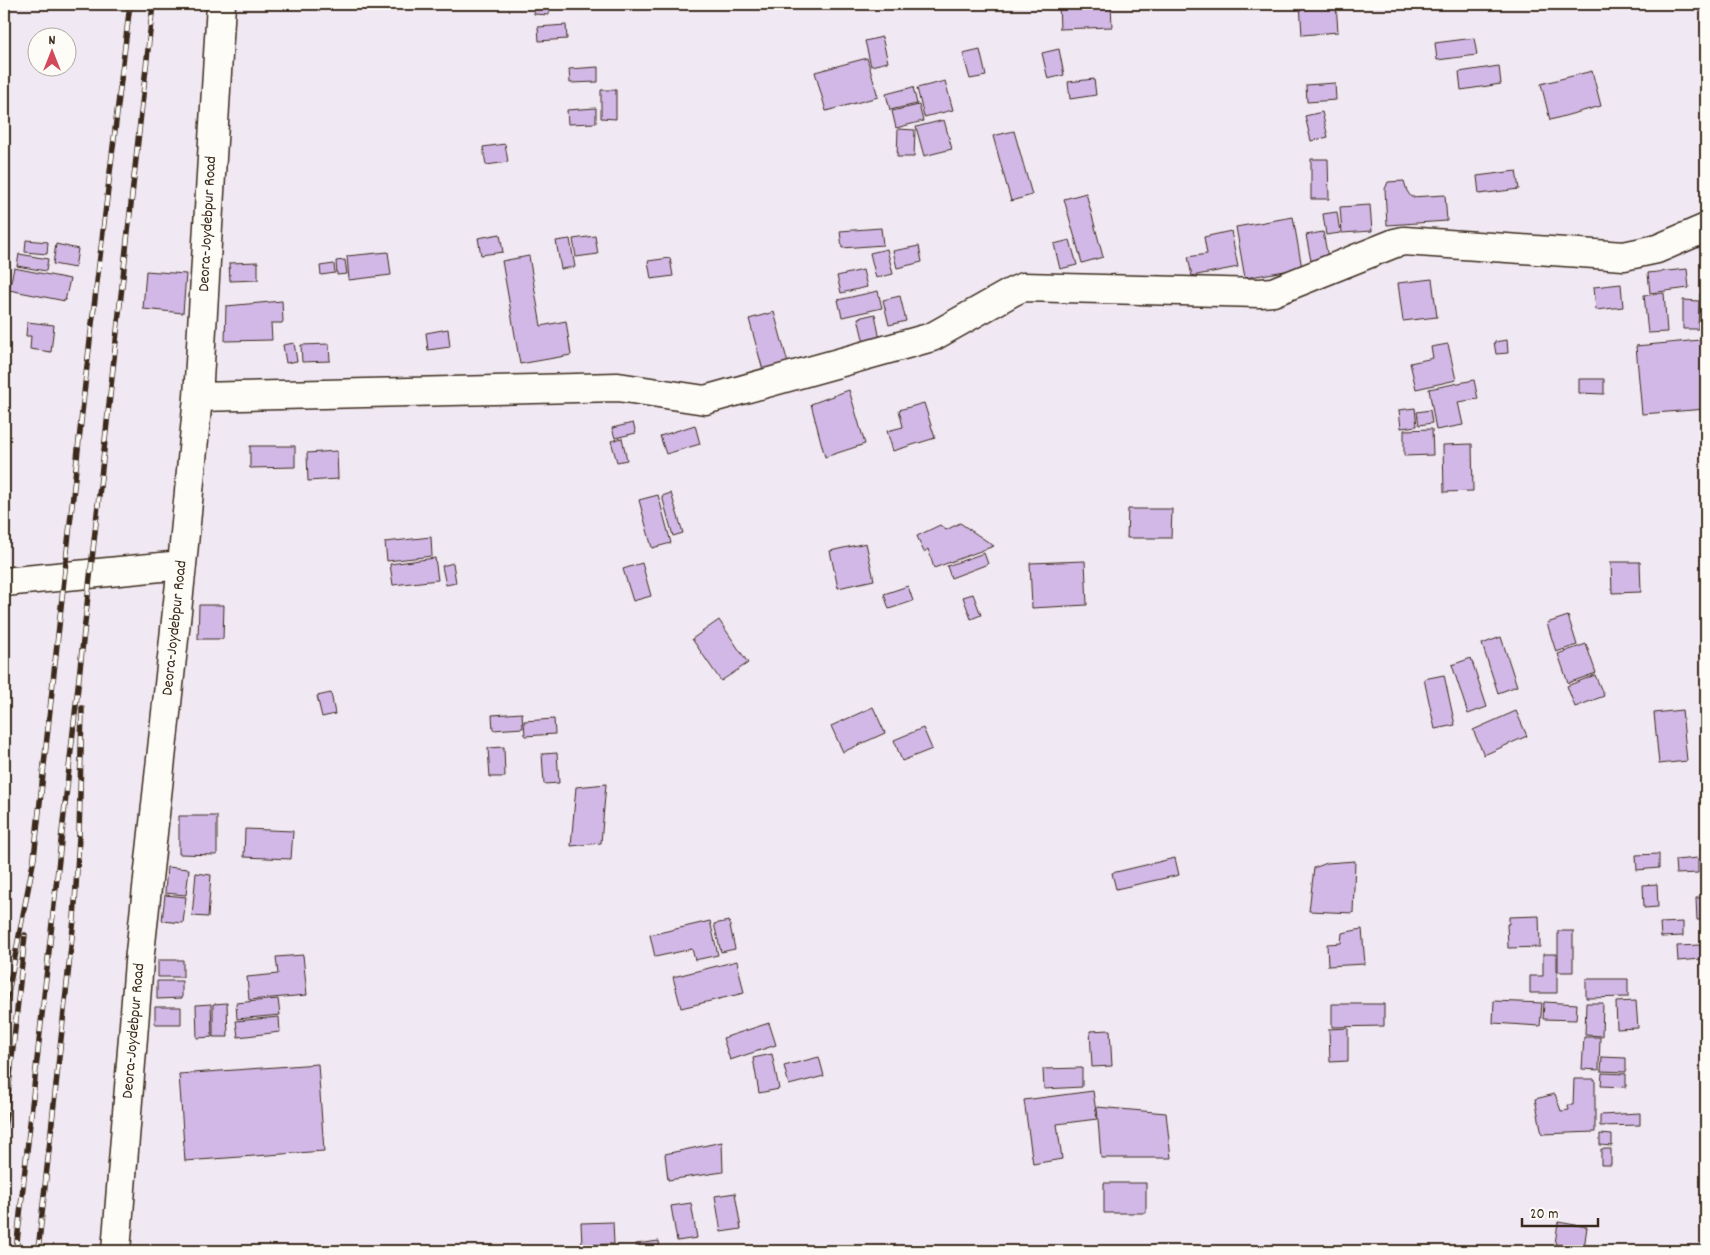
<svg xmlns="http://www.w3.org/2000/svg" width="1710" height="1255" viewBox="0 0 1710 1255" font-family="Dekko,sans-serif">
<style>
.building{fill:#d2b8e6;stroke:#3b2a1e}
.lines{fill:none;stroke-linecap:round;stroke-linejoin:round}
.tertiary-casing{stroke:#3b2a1e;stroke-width:31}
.tertiary{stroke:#fdfcf7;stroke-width:28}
.rail-casing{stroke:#3b2a1e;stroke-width:5.5}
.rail{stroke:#fdfcf7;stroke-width:4;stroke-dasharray:11;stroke-linecap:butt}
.labels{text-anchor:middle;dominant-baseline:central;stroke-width:4;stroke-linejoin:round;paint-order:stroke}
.street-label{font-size:16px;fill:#3b2a1e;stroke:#fdfcf7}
</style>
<rect width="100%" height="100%" fill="#f0e8f2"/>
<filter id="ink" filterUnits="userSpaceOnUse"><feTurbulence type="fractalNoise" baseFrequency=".02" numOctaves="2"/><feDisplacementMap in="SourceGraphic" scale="10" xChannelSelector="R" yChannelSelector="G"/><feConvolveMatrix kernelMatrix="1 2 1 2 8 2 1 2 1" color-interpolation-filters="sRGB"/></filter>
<g filter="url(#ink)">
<!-- building -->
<path class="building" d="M 535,4 L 550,4 L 549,15 L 534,14 Z
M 1059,4 L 1111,4 L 1112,27 L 1060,29 Z
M 1300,4 L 1336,4 L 1338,32 L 1302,35 Z
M 566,25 L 567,39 L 539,41 L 538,27 Z
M 882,37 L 888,62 L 871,66 L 865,41 Z
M 1474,38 L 1477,55 L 1437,60 L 1435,43 Z
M 1059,49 L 1064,75 L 1048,79 L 1042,53 Z
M 980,50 L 986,76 L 970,79 L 963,54 Z
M 867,58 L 878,97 L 826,111 L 815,72 Z
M 1499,66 L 1501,84 L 1461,90 L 1459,72 Z
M 598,67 L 598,82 L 570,83 L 569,69 Z
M 1592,71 L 1601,106 L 1550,120 L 1541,84 Z
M 1094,79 L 1096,95 L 1070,99 L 1068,82 Z
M 945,81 L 953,110 L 924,117 L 917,88 Z
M 1335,83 L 1336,100 L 1307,102 L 1306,85 Z
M 913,87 L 917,104 L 890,110 L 886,94 Z
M 601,90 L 616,90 L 616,119 L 601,118 Z
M 919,105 L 923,121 L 896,128 L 892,111 Z
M 596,108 L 596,123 L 568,124 L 567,110 Z
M 1322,112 L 1328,137 L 1311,141 L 1305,116 Z
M 944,120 L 952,149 L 924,156 L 916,127 Z
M 898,129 L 915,130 L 914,157 L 897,157 Z
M 1014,131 L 1032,195 L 1011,201 L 993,136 Z
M 505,144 L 508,162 L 486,165 L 483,147 Z
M 1311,159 L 1328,159 L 1329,199 L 1311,199 Z
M 1516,171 L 1519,189 L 1479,194 L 1477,176 Z
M 1404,181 L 1407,191 L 1411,197 L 1445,195 L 1447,221 L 1387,225 L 1385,189 L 1388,182 Z
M 1086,193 L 1103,257 L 1082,263 L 1064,199 Z
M 1370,205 L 1372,231 L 1342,233 L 1340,207 Z
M 1337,212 L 1340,233 L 1326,235 L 1323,214 Z
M 1293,217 L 1302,268 L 1245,278 L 1236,227 Z
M 881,228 L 883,245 L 842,248 L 840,231 Z
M 1231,231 L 1238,267 L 1192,276 L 1188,257 L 1207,254 L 1204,237 Z
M 1323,232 L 1328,258 L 1311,261 L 1306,235 Z
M 500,234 L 503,252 L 481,255 L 478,238 Z
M 595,236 L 598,254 L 576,257 L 573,239 Z
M 570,239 L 575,267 L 561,269 L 556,241 Z
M 26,240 L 48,242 L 47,254 L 25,252 Z
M 1070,240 L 1077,265 L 1060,269 L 1054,244 Z
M 56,244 L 78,249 L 75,268 L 53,264 Z
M 919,246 L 922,262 L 897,268 L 893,251 Z
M 887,249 L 893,274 L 876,278 L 870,253 Z
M 388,252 L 391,275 L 349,280 L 347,256 Z
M 19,254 L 48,259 L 46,271 L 17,266 Z
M 529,256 L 541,326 L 566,321 L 571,355 L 520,364 L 502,261 Z
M 670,258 L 673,276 L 651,279 L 648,261 Z
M 345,260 L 347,274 L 337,275 L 336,261 Z
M 258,262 L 258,280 L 230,281 L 229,263 Z
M 334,264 L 335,273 L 321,275 L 320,266 Z
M 14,268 L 70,279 L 65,301 L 9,290 Z
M 1687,269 L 1689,288 L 1650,293 L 1648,273 Z
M 863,270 L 867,287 L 841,293 L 837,276 Z
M 146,271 L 186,274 L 183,313 L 143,309 Z
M 1432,279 L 1437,317 L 1403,321 L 1398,283 Z
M 1621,284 L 1623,307 L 1596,310 L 1594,287 Z
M 878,291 L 882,308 L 842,317 L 838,300 Z
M 1664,293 L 1667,332 L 1648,333 L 1644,295 Z
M 1700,294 L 1706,294 L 1706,322 L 1700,322 Z
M 900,296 L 906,321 L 889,325 L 883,300 Z
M 1683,300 L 1699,301 L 1698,329 L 1683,329 Z
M 282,301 L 283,321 L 282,323 L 271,323 L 272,340 L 225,341 L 226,306 Z
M 774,312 L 789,367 L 764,374 L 749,319 Z
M 875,314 L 880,340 L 864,343 L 858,318 Z
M 27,322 L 54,325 L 51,352 L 30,349 L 31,336 L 26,336 Z
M 448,329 L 450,347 L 428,350 L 426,333 Z
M 1507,340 L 1508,353 L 1496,354 L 1494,342 Z
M 1700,340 L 1706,409 L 1642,414 L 1636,346 Z
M 294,343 L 297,361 L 286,363 L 283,345 Z
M 329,344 L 330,361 L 302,362 L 301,345 Z
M 1448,344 L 1456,380 L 1416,389 L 1410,363 L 1433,358 L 1431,347 Z
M 1579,379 L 1604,379 L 1604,394 L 1579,393 Z
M 1474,380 L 1478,399 L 1458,402 L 1463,425 L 1436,430 L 1429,389 Z
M 849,390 L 865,444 L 825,457 L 811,404 Z
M 924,403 L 935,438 L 893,451 L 887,431 L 903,427 L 899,410 Z
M 1415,408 L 1417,426 L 1401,428 L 1399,410 Z
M 1430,410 L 1432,423 L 1419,425 L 1417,412 Z
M 633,423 L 636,433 L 615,438 L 612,428 Z
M 695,425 L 700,444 L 666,454 L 660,436 Z
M 1432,429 L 1433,455 L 1404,456 L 1404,430 Z
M 622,438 L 627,460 L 617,462 L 611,441 Z
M 1472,444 L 1473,491 L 1444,492 L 1443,445 Z
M 250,446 L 295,446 L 295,467 L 250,468 Z
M 337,451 L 338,479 L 308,481 L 307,453 Z
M 671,493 L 683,533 L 673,536 L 662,496 Z
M 658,495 L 671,543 L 652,548 L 639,500 Z
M 1128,509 L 1172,509 L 1171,538 L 1127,538 Z
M 960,523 L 994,546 L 934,568 L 928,549 L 924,552 L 917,536 L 940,525 L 946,530 Z
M 431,537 L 432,556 L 387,561 L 385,542 Z
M 866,543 L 874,580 L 838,588 L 830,551 Z
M 984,553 L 988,564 L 951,578 L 947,566 Z
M 435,558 L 438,580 L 393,585 L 390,564 Z
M 1085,561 L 1087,605 L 1032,608 L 1030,563 Z
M 1611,562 L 1640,562 L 1641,592 L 1612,593 Z
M 453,563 L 456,583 L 446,585 L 442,566 Z
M 642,563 L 651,596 L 633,601 L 623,569 Z
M 908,586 L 913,601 L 889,609 L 884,594 Z
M 973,594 L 981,615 L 971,619 L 963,597 Z
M 199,605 L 224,605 L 223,639 L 198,639 Z
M 1568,616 L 1577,645 L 1556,652 L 1547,623 Z
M 719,620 L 748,663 L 721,681 L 692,639 Z
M 1501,637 L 1517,686 L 1498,693 L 1482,644 Z
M 1586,644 L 1596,673 L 1568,683 L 1558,654 Z
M 1471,658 L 1487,707 L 1468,714 L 1452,665 Z
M 1444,675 L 1455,725 L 1435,729 L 1424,679 Z
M 1595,675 L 1604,696 L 1575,707 L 1567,686 Z
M 331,693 L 335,714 L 322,717 L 317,696 Z
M 873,707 L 885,733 L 843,752 L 831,726 Z
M 1682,710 L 1687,761 L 1659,764 L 1654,713 Z
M 1516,711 L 1527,736 L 1484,755 L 1473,730 Z
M 522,713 L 523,728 L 493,730 L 492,715 Z
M 554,719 L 555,734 L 525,736 L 524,721 Z
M 923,728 L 932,749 L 902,761 L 894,740 Z
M 504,747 L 505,777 L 490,777 L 488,748 Z
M 557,753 L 559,783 L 544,784 L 542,754 Z
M 606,784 L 601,843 L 571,846 L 576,787 Z
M 179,816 L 217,816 L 217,855 L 179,854 Z
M 245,829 L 293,831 L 291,859 L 244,857 Z
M 1659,854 L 1659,868 L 1637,870 L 1636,855 Z
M 1175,858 L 1179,875 L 1116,889 L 1112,873 Z
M 1698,858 L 1698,873 L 1676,874 L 1675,860 Z
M 1355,861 L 1353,913 L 1309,911 L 1314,868 L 1327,863 Z
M 167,867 L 189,869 L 186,895 L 165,893 Z
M 196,873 L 211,875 L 208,917 L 192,916 Z
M 1657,884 L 1658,907 L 1644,908 L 1643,885 Z
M 165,895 L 186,897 L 183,923 L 162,921 Z
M 1706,897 L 1706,920 L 1697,920 L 1696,898 Z
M 1539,916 L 1540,947 L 1508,948 L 1507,924 L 1509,924 L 1509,917 Z
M 710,921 L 718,955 L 695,960 L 692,949 L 655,957 L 650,935 Z
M 729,921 L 735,949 L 721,952 L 714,924 Z
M 1683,922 L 1683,936 L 1661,937 L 1660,923 Z
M 1362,929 L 1365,964 L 1328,966 L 1327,944 L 1341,943 L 1342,933 Z
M 1558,931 L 1573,931 L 1573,972 L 1558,972 Z
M 1700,945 L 1701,959 L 1678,961 L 1677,946 Z
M 1543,954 L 1557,954 L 1557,993 L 1530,993 L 1530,976 L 1543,976 Z
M 303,955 L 307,995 L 249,1000 L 247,977 L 278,974 L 276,957 Z
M 158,960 L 183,960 L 183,977 L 158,977 Z
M 737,961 L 744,993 L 681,1008 L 673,977 Z
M 1586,979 L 1628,979 L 1628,997 L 1586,998 Z
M 157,981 L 182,981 L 182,998 L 157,999 Z
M 278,999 L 280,1015 L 237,1019 L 236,1003 Z
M 1494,1001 L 1542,1003 L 1540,1026 L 1493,1023 Z
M 1636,1001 L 1638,1028 L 1617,1029 L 1616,1002 Z
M 1544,1002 L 1577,1004 L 1576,1020 L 1543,1019 Z
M 227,1003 L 228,1037 L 213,1037 L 213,1004 Z
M 1586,1003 L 1603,1003 L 1602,1036 L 1585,1035 Z
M 211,1004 L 212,1037 L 197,1038 L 196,1005 Z
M 1332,1004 L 1384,1004 L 1384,1026 L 1332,1027 Z
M 155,1007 L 181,1007 L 181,1024 L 155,1024 Z
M 279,1017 L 280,1032 L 238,1037 L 236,1021 Z
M 769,1023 L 776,1045 L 730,1060 L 723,1038 Z
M 1348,1028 L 1348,1061 L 1330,1062 L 1329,1029 Z
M 1110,1030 L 1112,1066 L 1092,1067 L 1090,1031 Z
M 1584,1037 L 1600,1037 L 1599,1070 L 1582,1069 Z
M 772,1054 L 779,1089 L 759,1093 L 753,1058 Z
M 819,1057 L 824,1076 L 789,1085 L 784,1066 Z
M 1602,1057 L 1626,1058 L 1626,1072 L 1601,1071 Z
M 318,1064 L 324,1151 L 185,1161 L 179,1074 Z
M 1082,1068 L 1082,1087 L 1044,1089 L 1043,1069 Z
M 1602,1073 L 1626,1074 L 1626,1087 L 1601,1086 Z
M 1574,1079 L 1595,1079 L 1595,1132 L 1542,1134 L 1535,1099 L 1555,1094 L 1561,1111 L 1569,1110 L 1568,1105 L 1573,1105 Z
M 1093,1091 L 1097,1119 L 1057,1124 L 1062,1159 L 1033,1164 L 1024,1100 Z
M 1097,1107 L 1166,1113 L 1171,1158 L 1101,1158 Z
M 1640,1113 L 1640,1125 L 1600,1126 L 1600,1115 Z
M 1600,1134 L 1612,1135 L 1612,1146 L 1600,1145 Z
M 722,1142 L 723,1172 L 668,1180 L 665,1154 Z
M 1601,1149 L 1611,1149 L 1611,1165 L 1601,1165 Z
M 1104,1183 L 1146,1183 L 1146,1213 L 1104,1213 Z
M 735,1193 L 741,1229 L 721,1232 L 715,1196 Z
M 691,1203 L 697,1238 L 677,1241 L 671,1206 Z
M 613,1222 L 614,1244 L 582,1245 L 581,1223 Z
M 1558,1222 L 1587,1227 L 1584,1248 L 1555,1244 Z
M 659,1241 L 660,1251 L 637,1251 L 636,1244 Z
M 1602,1246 L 1602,1251 L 1587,1251 L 1587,1247 Z
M 1553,1248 L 1576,1251 L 1552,1251 Z"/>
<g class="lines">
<!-- tertiary casing -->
<g class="tertiary-casing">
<path id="tertiary" d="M 198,397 L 618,387 L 705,400 L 932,337 L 1012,292 L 1023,287 L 1260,293 L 1273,292 L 1395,243 L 1404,241 L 1624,256 L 1657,249 L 1706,228
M 4,582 L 182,565
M 116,1251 L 139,962 L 182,565 L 198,397 L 221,4"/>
</g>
<!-- tertiary -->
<use href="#tertiary" class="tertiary"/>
<!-- rail casing -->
<g class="rail-casing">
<path id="rail" d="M 4,1014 L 34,858 L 87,366 L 130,4
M 4,1133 L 25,935
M 16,1251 L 153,4
M 38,1251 L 74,919 L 79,837 L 82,708"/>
</g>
<!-- rail -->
<use href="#rail" class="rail"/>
</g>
</g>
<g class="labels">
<!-- street labels -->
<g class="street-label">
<text transform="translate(208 224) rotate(-87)">Deora-Joydebpur Road</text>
<text transform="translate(175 628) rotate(-84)">Deora-Joydebpur Road</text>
<text transform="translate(134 1031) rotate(-85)">Deora-Joydebpur Road</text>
</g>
</g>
<!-- margin -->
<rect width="1710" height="1255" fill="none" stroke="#fdfcf7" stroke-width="20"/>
<rect x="10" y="10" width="1690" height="1235" fill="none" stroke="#3b2a1e" stroke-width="2" filter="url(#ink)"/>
<!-- north arrow -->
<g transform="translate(52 52)"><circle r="24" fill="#fdfcf7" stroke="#afa8a0"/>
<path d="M0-4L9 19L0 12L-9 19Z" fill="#d1495b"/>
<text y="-8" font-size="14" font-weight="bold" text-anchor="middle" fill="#3b2a1e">N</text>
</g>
<!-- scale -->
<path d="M1522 1218v8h76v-8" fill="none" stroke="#3b2a1e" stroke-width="2.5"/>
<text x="1530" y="1218" font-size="15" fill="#3b2a1e" stroke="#fdfcf7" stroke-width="4" paint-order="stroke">20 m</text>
</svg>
